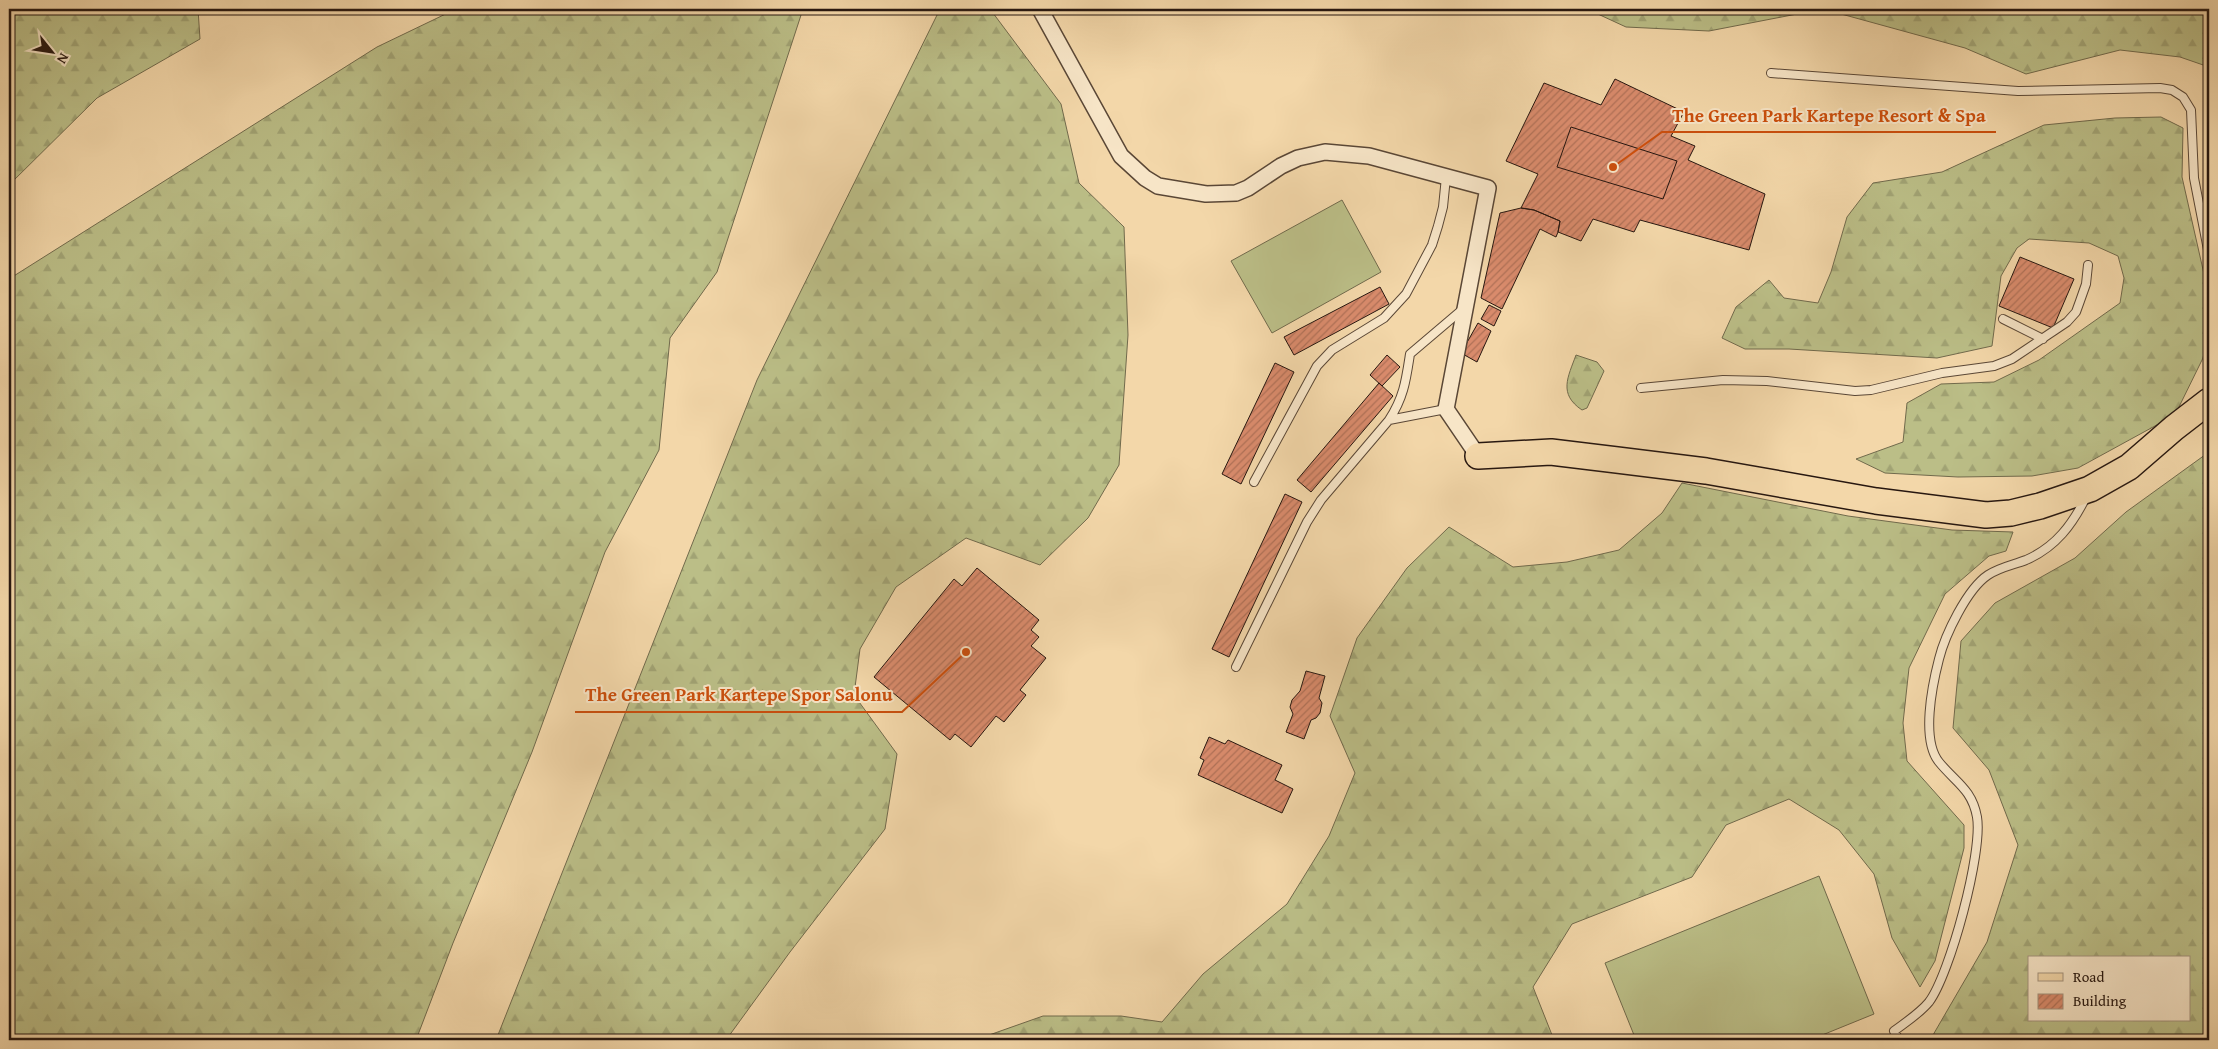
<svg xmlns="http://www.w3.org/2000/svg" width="2218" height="1049" viewBox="0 0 2218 1049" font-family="'Gentium Book Plus',serif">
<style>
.forest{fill:url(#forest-firs);stroke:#716a4c;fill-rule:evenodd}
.pitch{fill:#bbbe87;stroke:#716a4c}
.building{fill:url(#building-hatch);stroke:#271710}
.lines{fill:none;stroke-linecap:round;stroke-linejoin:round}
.service-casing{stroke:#5a4736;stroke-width:10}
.minor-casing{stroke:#5a4736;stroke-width:18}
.primary-casing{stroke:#271710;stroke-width:28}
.service{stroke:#f7e5c7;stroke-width:8}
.minor{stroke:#f7e5c7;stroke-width:15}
.primary{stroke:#f3d7a9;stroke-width:25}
.leader{fill:none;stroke:#cb4f0d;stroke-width:2}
.callout-dot{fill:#cb4f0d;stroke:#f7e5c7;stroke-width:2}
.callout-label{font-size:19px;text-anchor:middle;font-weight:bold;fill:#cb4f0d;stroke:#f7e5c7;stroke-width:4;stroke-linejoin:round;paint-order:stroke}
</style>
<defs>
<pattern id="forest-firs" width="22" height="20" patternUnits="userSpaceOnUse" patternTransform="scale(1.25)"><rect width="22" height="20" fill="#bbbe87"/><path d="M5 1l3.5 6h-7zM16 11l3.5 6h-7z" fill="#a1a374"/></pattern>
<pattern id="building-hatch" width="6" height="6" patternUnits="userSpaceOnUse" patternTransform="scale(1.25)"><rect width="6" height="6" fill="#d98b6c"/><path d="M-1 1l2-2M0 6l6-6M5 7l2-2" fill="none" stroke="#b07157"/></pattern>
</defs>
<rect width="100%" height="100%" fill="#f3d7a9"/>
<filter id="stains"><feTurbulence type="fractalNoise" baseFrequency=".004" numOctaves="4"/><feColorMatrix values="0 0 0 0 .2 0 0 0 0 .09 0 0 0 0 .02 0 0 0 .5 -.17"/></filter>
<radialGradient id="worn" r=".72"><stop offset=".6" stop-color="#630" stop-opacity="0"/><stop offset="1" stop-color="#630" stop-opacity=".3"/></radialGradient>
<!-- forest -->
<path class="forest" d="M 9,9 L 198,9 L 200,39 L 97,98 L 9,185 Z
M 456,9 L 803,9 L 717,272 L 670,338 L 659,450 L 605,552 L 532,752 L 453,943 L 416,1040 L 9,1040 L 9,279 L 377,47 Z
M 940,9 L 990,9 L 1061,104 L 1079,183 L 1124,227 L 1128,335 L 1119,465 L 1088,518 L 1040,565 L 966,538 L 896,587 L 860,649 L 854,695 L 897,754 L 885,829 L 790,952 L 726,1040 L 496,1040 L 757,380 Z
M 1587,9 L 2209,9 L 2209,67 L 2180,57 L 2120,50 L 2026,74 L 1965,48 L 1823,9 L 1709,31 L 1626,27 Z
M 2161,117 L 2183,128 L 2182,177 L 2209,296 L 2209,328 L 2203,358 L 2175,415 L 2078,468 L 2032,476 L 1958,477 L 1885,473 L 1856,459 L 1903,442 L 1907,403 L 1941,384 L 1994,382 L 2039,360 L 2120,303 L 2124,278 L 2118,256 L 2089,243 L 2029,239 L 2017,248 L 2001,276 L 1992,346 L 1937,358 L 1789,349 L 1745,349 L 1722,338 L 1736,307 L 1769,280 L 1784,298 L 1818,303 L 1831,272 L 1847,217 L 1873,183 L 1942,172 L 2044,125 L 2115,118 Z
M 1576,355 L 1597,362 L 1604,371 L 1587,408 L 1582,410 C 1558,394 1568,377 1576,355 Z
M 2209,452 L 2209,1040 L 1934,1040 L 1933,1035 L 1987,942 L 2018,845 L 1989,770 L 1953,728 L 1961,641 L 1995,603 L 2075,558 L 2126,512 ZM 2029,958 L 2189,958 L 2189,1020 L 2029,1020 Z
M 1682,483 L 1848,516 L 1952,530 L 2013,532 L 2006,551 L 1989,556 L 1945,594 L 1909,668 L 1903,723 L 1907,761 L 1964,825 L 1964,848 L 1935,961 L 1920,987 L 1892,938 L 1874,874 L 1839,830 L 1789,799 L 1726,825 L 1692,877 L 1572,924 L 1533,987 L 1554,1040 L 975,1040 L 1043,1016 L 1121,1016 L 1162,1022 L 1203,974 L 1287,904 L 1329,836 L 1355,773 L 1330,716 L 1357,638 L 1407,568 L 1449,527 L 1513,567 L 1567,562 L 1619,550 L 1662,513 Z"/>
<!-- pitch -->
<path class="pitch" d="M 1342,200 L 1381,272 L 1272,333 L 1231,261 Z
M 1819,876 L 1874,1014 L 1810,1040 L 1636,1040 L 1605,963 Z"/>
<!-- building -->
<path class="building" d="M 1615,79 L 1684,112 L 1671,136 L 1695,146 L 1688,160 L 1765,194 L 1749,250 L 1640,220 L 1634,232 L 1593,219 L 1581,241 L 1558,232 L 1560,221 L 1534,210 L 1521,208 L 1538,174 L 1506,161 L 1544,83 L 1601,105 Z
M 1571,127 L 1677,161 L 1663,199 L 1557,167 Z
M 1521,208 L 1534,210 L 1560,221 L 1558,232 L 1556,237 L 1540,229 L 1502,309 L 1481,298 L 1500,213 Z
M 2020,257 L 2074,279 L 2053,328 L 1999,306 Z
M 1380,287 L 1389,304 L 1294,355 L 1284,337 Z
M 1489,305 L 1501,311 L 1494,326 L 1481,319 Z
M 1478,323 L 1491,331 L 1477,362 L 1461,353 Z
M 1387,355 L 1400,367 L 1382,386 L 1370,375 Z
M 1275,363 L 1294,372 L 1241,484 L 1222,474 Z
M 1379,383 L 1393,396 L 1311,492 L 1297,480 Z
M 1285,494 L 1302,502 L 1229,657 L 1212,649 Z
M 977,568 L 1039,620 L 1031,630 L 1039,637 L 1031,646 L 1046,658 L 1020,690 L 1026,695 L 1004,722 L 996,716 L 971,747 L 955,734 L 950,740 L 874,677 L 954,579 L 962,586 Z
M 1306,671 L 1325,676 L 1319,698 L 1322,703 L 1320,713 L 1316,718 L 1311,720 L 1304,739 L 1286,732 L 1293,714 L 1290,707 L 1292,700 L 1300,691 Z
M 1209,737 L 1225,744 L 1228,740 L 1282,765 L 1275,780 L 1293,789 L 1282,813 L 1198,775 L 1204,760 L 1200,758 Z"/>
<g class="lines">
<!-- service casing -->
<g class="service-casing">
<path id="service" d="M 1771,73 L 2018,91 L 2160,88 L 2172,90 L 2183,97 L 2191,110 L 2194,178 L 2209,255
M 2003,319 L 2043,339
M 1641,388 L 1723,380 L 1767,381 L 1855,391 L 1871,390 L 1942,373 L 1994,366 L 2012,359 L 2067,322 L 2076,312 L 2080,301 L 2086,284 L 2088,265
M 1389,420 C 1404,397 1406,380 1410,354 L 1463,309
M 1254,482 L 1317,366 L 1332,350 L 1384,318 L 1406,294 L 1432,245 L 1438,226 L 1443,207 L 1446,177
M 1236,667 L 1307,522 L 1321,500 L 1389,420 L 1446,409
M 1899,1040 L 1894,1031 C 1906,1022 1919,1014 1929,1002 C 1950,974 1983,852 1977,817 C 1972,789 1955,782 1939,762 C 1921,740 1932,686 1939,659 C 1945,635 1967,589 1988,575 C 2000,567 2013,565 2026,560 C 2056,547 2073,524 2087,495"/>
</g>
<!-- minor casing -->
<g class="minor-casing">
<path id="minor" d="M 1040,9 L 1121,156 L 1145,178 L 1158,186 L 1206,194 L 1236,193 L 1248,188 L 1281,166 L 1298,158 L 1325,152 L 1369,156 L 1488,188 L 1446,409 L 1478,456"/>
</g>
<!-- primary casing -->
<g class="primary-casing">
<path id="primary" d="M 1478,456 L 1551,452 L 1617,460 L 1706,471 L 1876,501 L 1986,515 L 2011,513 L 2040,506 L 2090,489 L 2129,467 L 2174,428 L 2209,401"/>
</g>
<!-- service -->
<use href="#service" class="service"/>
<!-- minor -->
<use href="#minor" class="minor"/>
<!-- primary -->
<use href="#primary" class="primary"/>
</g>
<!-- callouts -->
<path class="leader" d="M1613 167L1662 132H1996M966 652L902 712H575"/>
<g class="callout-dot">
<circle cx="1613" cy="167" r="5"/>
<circle cx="966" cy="652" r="5"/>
</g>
<g class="callout-label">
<text x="1829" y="122">The Green Park Kartepe Resort &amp; Spa</text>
<text x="739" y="701">The Green Park Kartepe Spor Salonu</text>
</g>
<!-- margin -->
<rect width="2218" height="1049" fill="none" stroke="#f3d7a9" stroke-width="30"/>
<rect x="10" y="10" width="2198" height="1029" fill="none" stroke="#271710" stroke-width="2.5"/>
<rect x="15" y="15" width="2188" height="1019" fill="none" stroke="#271710"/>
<!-- legend -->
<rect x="2028" y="956" width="162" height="65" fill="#f7e5c7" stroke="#a4937e"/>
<rect x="2038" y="973" width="25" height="8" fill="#f3d7a9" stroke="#a4937e"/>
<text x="2073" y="982" font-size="15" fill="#271710">Road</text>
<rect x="2038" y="994" width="25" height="15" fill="url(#building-hatch)" stroke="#a4937e"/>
<text x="2073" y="1006" font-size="15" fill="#271710">Building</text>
<!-- north arrow -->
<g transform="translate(52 52) rotate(120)" stroke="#f7e5c7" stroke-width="4" paint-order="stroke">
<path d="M0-4L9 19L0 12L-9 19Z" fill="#271710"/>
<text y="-8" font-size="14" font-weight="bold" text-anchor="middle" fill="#271710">N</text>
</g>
<rect width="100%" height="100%" filter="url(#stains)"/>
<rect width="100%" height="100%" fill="url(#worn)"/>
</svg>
